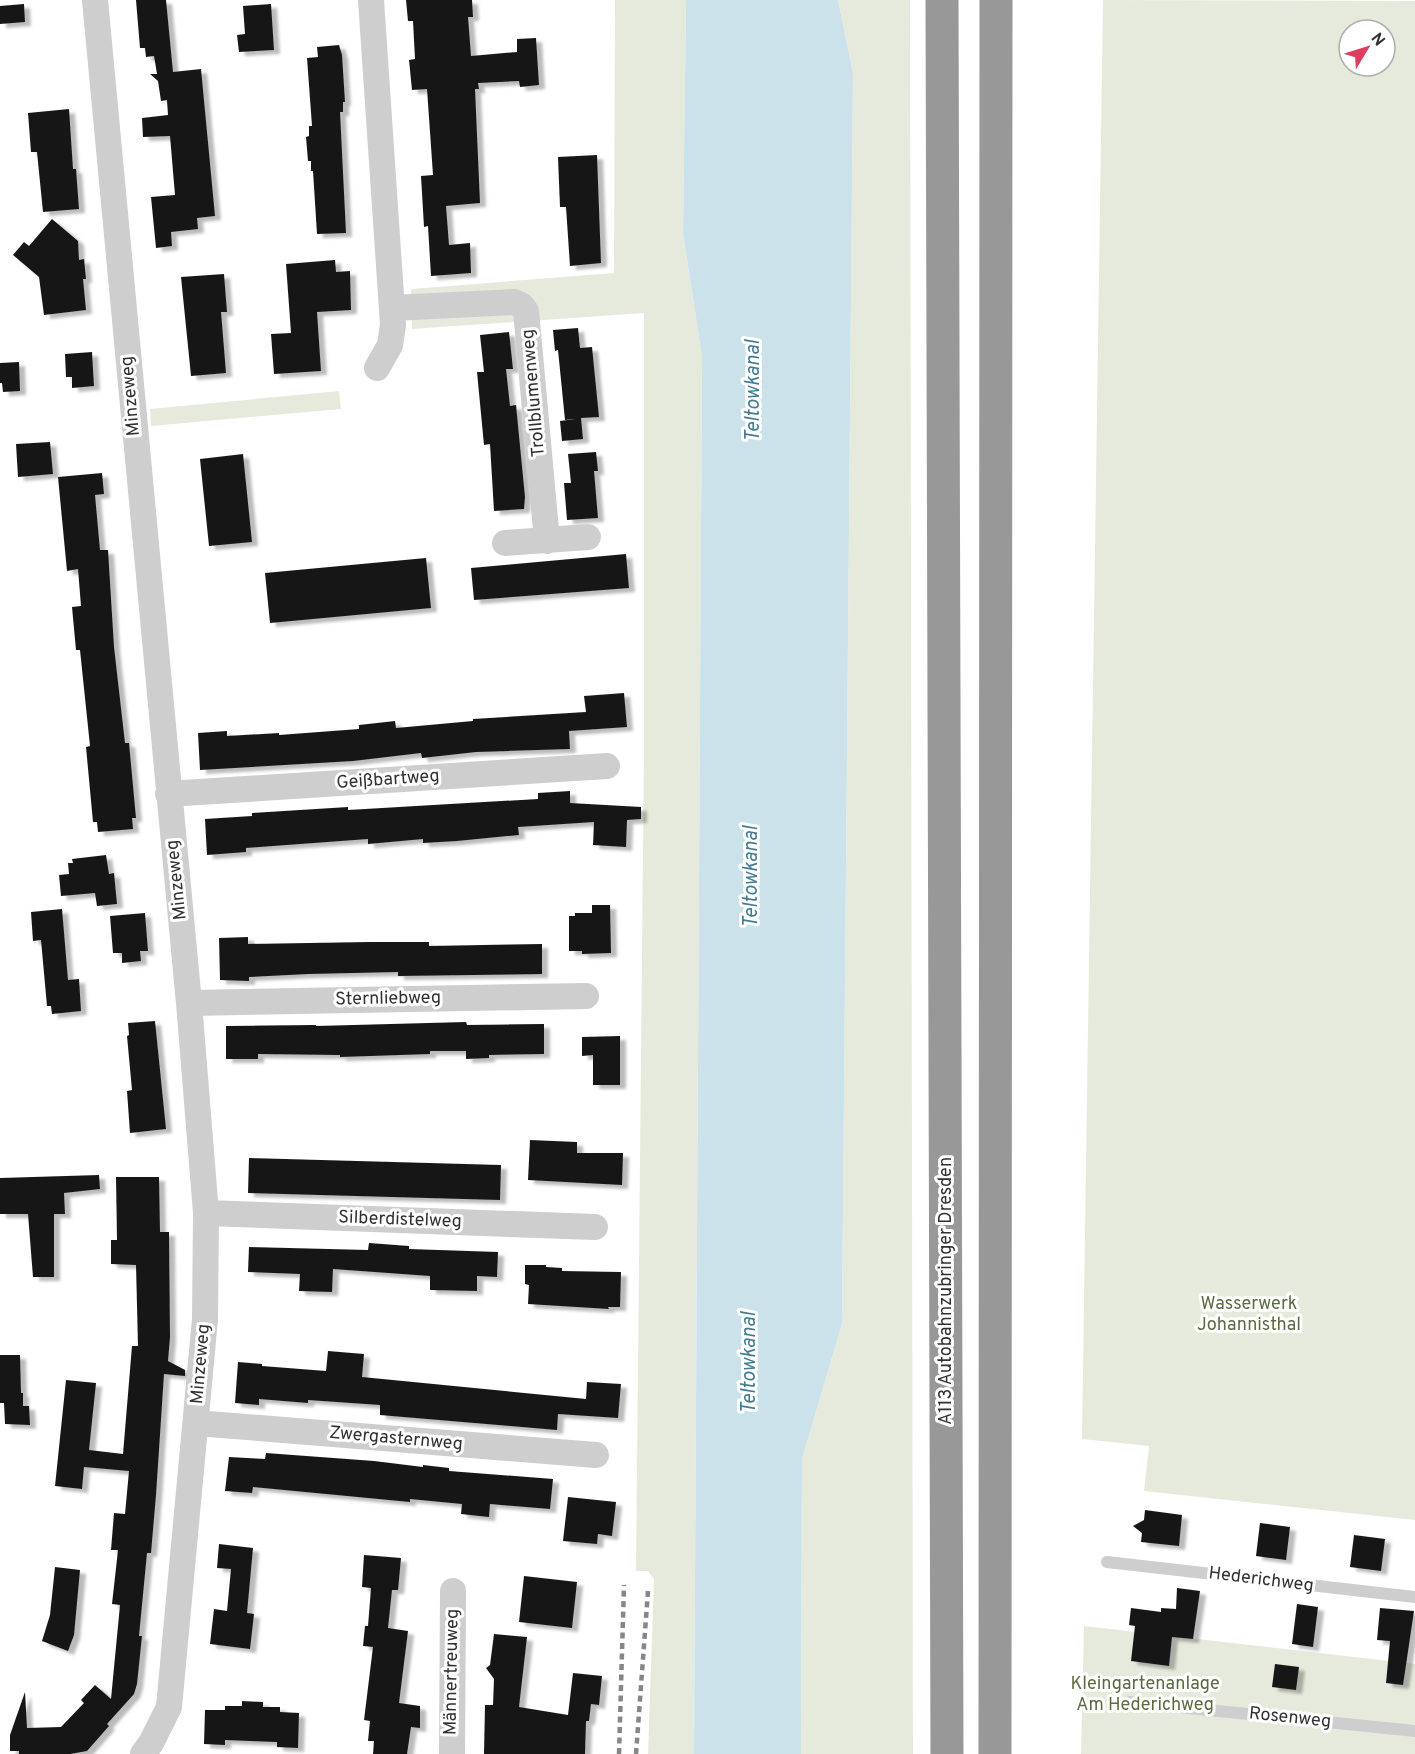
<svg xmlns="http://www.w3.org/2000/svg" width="1415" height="1754" viewBox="0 0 1415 1754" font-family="Overpass,sans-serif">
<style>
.green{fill:#e6eadd;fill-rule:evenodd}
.water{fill:#cbe2ea}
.building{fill:#181818;filter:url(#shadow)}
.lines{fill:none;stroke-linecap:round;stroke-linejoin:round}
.lane{stroke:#cecece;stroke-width:12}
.street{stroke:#cecece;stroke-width:26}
.highway{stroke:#989898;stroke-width:33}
.rail{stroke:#868686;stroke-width:4.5;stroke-dasharray:6 4.5;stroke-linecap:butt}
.labels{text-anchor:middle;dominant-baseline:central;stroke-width:6;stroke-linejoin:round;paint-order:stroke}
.street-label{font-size:18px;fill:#313131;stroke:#fff}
.park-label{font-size:18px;fill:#5a6b40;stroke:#fff}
.water-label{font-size:20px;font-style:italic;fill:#427c90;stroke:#fff}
</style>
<defs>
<filter id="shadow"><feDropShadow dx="6" dy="4" stdDeviation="1.5" flood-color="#0004"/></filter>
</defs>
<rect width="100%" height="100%" fill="#fff"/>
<!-- green -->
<path class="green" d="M 615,0 L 686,0 L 683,233 L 702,357 L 694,1754 L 648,1754 L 654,1579 L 648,1571 L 636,1571 L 644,750 L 644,313 L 412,329 L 411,289 L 614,273 Z
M 838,0 L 910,0 L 913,1754 L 801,1754 L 802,1459 L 842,1324 L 853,73 Z
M 1103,0 L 1415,1 L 1415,1520 L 1144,1491 L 1149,1446 L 1082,1439 ZM 1349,30 L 1385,30 L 1385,66 L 1349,66 Z
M 339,391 L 341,409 L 151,426 L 150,409 Z
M 1084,1626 L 1415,1664 L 1415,1754 L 1081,1754 Z"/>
<!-- water -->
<path class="water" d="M 686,0 L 838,0 L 853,73 L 842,1324 L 802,1459 L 801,1754 L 694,1754 L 702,357 L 683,233 Z"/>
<!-- building -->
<path class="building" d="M 136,0 L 166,0 L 173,72 L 201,69 L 215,216 L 197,218 L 198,229 L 171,232 L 172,246 L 156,248 L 151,197 L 175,195 L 170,136 L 143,137 L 142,118 L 168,115 L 167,100 L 161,101 L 158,81 L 150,74 L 157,74 L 154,56 L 146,57 L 145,48 L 140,48 Z
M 406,0 L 472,0 L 473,17 L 468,17 L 471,56 L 517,52 L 517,39 L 536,38 L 539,85 L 520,87 L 519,81 L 478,83 L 479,89 L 475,89 L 480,203 L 446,206 L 449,245 L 470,243 L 471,273 L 431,276 L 428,226 L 424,227 L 421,176 L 433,175 L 427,89 L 412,90 L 409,60 L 415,59 L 413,21 L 408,21 Z
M 24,4 L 25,22 L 0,24 L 0,6 Z
M 271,4 L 274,50 L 239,52 L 237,35 L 245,34 L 243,6 Z
M 339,45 L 342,55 L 345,102 L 343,102 L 343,112 L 340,112 L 346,233 L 317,234 L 313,171 L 311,171 L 311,161 L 308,161 L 306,137 L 309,136 L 309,126 L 312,126 L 307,58 L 318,57 L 317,47 Z
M 69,109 L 73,169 L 76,169 L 79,209 L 43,212 L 37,152 L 31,152 L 28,113 Z
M 597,155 L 601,263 L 570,266 L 566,207 L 560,207 L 558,157 Z
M 52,219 L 78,241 L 79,260 L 84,259 L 86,279 L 83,279 L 86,310 L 44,315 L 39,277 L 13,255 L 24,242 L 29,246 Z
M 335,260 L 336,272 L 350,271 L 351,310 L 317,312 L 321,371 L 274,374 L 271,334 L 291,333 L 286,264 Z
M 224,274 L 227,312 L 221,312 L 226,373 L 191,376 L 181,277 Z
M 578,328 L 580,348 L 592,347 L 599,417 L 581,418 L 583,439 L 562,441 L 560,421 L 575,419 L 565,420 L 558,350 L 555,351 L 553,330 Z
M 509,332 L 513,369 L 506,369 L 510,406 L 516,405 L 525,497 L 524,509 L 494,511 L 490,444 L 484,445 L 477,372 L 484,372 L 480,335 Z
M 92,352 L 94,386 L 72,388 L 72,377 L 66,377 L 65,354 Z
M 19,362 L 20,391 L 3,392 L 2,383 L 0,383 L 0,363 Z
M 50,442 L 53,474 L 18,477 L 16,444 Z
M 596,452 L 598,471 L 594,471 L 598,518 L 567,520 L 564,483 L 571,483 L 568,454 Z
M 243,454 L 252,542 L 209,546 L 200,459 Z
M 102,473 L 104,494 L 95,495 L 100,550 L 108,550 L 114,647 L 125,743 L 129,743 L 136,818 L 132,818 L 133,829 L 98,832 L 97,822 L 93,822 L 86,747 L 90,746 L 80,650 L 76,650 L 72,607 L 81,606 L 78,569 L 67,571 L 58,477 Z
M 626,554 L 629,588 L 474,600 L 471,568 Z
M 426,558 L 431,608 L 270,623 L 265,573 Z
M 624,693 L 627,727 L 569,731 L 570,749 L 476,752 L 422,758 L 421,753 L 353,761 L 200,770 L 198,733 L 227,731 L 227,736 L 279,733 L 279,735 L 359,729 L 359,725 L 395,721 L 396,728 L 473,721 L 473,719 L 586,712 L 584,696 Z
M 570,791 L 570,803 L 641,807 L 641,819 L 627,820 L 626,847 L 593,845 L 594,822 L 518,827 L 519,835 L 457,841 L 423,843 L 423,839 L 368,844 L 368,839 L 246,848 L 246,852 L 207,855 L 205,819 L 252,816 L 252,813 L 348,807 L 348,810 L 538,799 L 538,793 Z
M 106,855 L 109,874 L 114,873 L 117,904 L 97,906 L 95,893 L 61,896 L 59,875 L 69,874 L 68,863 L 73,863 L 72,859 Z
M 592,905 L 610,905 L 611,953 L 582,954 L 582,951 L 569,951 L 569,916 L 575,916 L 575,913 L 592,913 Z
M 62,909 L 68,980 L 79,979 L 81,1011 L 52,1014 L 51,1006 L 47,1006 L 41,940 L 33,941 L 31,912 Z
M 145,913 L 148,951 L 140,951 L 141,961 L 122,963 L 122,953 L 113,953 L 110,916 Z
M 248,937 L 248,944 L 370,942 L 429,942 L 429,946 L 542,944 L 542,974 L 398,976 L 398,972 L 308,974 L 249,977 L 249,981 L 220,980 L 219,938 Z
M 155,1021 L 166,1129 L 130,1133 L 127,1091 L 132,1090 L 127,1036 L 129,1035 L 128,1023 Z
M 466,1022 L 467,1025 L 544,1024 L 544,1054 L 489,1055 L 489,1058 L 466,1059 L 466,1051 L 430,1051 L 430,1054 L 340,1057 L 340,1055 L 258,1054 L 258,1059 L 226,1059 L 226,1026 L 316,1025 L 316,1026 Z
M 620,1036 L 620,1085 L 593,1085 L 593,1055 L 582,1056 L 582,1037 Z
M 530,1140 L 577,1142 L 577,1153 L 623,1153 L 622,1185 L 528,1180 Z
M 249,1158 L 501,1165 L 500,1200 L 248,1193 Z
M 99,1175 L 100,1189 L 64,1193 L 65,1214 L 54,1214 L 54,1277 L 33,1277 L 28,1214 L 0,1214 L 0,1178 Z
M 116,1177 L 159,1177 L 160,1232 L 169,1232 L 170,1337 L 168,1361 L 185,1370 L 185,1376 L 164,1374 L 156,1495 L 151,1553 L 147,1553 L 139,1636 L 142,1636 L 137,1684 L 134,1694 L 107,1724 L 109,1726 L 87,1751 L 70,1754 L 19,1754 L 19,1751 L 10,1751 L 10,1735 L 25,1692 L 27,1728 L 61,1727 L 84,1703 L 81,1700 L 95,1685 L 111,1699 L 120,1605 L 112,1604 L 118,1550 L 111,1550 L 114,1513 L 125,1514 L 129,1471 L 84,1467 L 82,1489 L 55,1486 L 66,1380 L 96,1383 L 89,1450 L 123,1454 L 132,1346 L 138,1346 L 136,1265 L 111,1264 L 111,1240 L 117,1240 Z
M 369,1243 L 409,1246 L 409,1249 L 498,1252 L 497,1277 L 477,1276 L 477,1291 L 430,1290 L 430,1276 L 333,1269 L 332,1292 L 299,1291 L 300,1274 L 248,1272 L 249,1247 L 368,1250 Z
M 525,1265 L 546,1265 L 546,1267 L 562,1268 L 562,1271 L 621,1272 L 620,1307 L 608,1307 L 609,1309 L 528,1304 L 529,1285 L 525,1284 Z
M 328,1351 L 364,1354 L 362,1377 L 586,1399 L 587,1382 L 621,1384 L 618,1418 L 558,1414 L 557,1430 L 380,1415 L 380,1405 L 308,1400 L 308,1403 L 259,1399 L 259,1405 L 235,1403 L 238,1362 L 262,1364 L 262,1366 L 326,1371 Z
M 0,1355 L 20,1355 L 21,1393 L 23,1393 L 23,1406 L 29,1406 L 30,1425 L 5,1424 L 4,1403 L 0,1403 Z
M 266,1453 L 374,1461 L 423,1467 L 423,1465 L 449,1468 L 449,1471 L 553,1479 L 550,1509 L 490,1504 L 489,1517 L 461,1514 L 462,1504 L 410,1499 L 410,1502 L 253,1487 L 252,1493 L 225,1491 L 229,1457 L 265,1459 Z
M 568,1497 L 616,1502 L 612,1536 L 598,1534 L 597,1544 L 563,1541 Z
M 1145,1510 L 1182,1515 L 1179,1546 L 1141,1542 L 1142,1533 L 1133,1526 L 1144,1520 Z
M 1260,1523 L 1290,1527 L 1286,1560 L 1256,1556 Z
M 1354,1535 L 1385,1539 L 1381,1571 L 1350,1567 Z
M 219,1544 L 253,1548 L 247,1613 L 254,1614 L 250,1649 L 210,1644 L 214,1609 L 227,1611 L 231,1569 L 217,1568 Z
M 364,1555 L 401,1558 L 398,1590 L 392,1590 L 388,1628 L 408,1631 L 399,1703 L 420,1706 L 420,1728 L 411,1727 L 407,1754 L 373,1754 L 374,1741 L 368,1741 L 370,1721 L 364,1720 L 373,1647 L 363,1646 L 365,1626 L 368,1626 L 371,1588 L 362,1587 Z
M 55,1567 L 80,1570 L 74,1635 L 68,1651 L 42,1641 L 50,1615 Z
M 524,1576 L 577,1582 L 572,1628 L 519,1622 Z
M 1177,1588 L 1200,1591 L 1193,1639 L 1172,1637 L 1169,1666 L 1131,1661 L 1135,1626 L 1129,1625 L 1131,1608 L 1161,1612 L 1161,1608 L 1176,1609 Z
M 1297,1604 L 1318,1607 L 1313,1647 L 1292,1644 Z
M 1380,1608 L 1414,1611 L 1403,1685 L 1386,1683 L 1390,1641 L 1377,1640 Z
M 494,1634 L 527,1637 L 519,1707 L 568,1715 L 573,1673 L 602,1676 L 599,1705 L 591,1704 L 589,1721 L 586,1721 L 585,1754 L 484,1754 L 485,1705 L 493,1705 L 494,1679 L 486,1668 L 490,1665 Z
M 1275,1664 L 1299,1667 L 1296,1690 L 1272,1687 Z
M 242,1701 L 263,1702 L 263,1707 L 280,1707 L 280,1712 L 299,1713 L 298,1748 L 277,1747 L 277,1742 L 225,1740 L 225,1745 L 204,1744 L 205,1710 L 225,1710 L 225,1706 L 242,1706 Z"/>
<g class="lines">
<!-- lane -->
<path class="lane" d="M 1107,1562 L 1415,1597
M 1130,1702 L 1415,1731"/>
<!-- street -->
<path class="street" d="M 95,0 L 189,1003 L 206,1213 L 205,1319 L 169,1707 L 151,1743 L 143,1754
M 371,0 L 393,325 L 390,345 L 377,368
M 392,308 L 514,302 L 521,305 L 526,311 L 547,541
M 505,543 L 588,537
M 168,794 L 607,766
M 189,1003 L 586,996
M 206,1213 L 595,1227
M 196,1423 L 596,1455
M 452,1754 L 453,1591"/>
<!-- highway -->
<path class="highway" d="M 942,0 L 947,1754
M 995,1754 L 996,0"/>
<!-- rail -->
<path class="rail" d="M 619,1754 L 624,1585
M 636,1754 L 648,1591"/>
</g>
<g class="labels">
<!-- street labels -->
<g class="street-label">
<text transform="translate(534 393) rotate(-95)">Trollblumenweg</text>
<text transform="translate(131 396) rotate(-95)">Minzeweg</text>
<text transform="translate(388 780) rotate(-4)">Geißbartweg</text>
<text transform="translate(177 880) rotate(-96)">Minzeweg</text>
<text transform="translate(388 999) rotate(-1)">Sternliebweg</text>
<text transform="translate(400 1220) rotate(2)">Silberdistelweg</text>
<text transform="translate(946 1291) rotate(-90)">A113 Autobahnzubringer Dresden</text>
<text transform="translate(201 1364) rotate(-85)">Minzeweg</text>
<text transform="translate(396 1439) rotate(5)">Zwergasternweg</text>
<text transform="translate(1261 1580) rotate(7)">Hederichweg</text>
<text transform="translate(452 1672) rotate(-89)">Männertreuweg</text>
<text transform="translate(1290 1718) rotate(6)">Rosenweg</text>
</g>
<!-- park labels -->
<g class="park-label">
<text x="1249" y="1304">Wasserwerk<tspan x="1249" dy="21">Johannisthal</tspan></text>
<text x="1145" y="1684">Kleingartenanlage<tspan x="1145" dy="21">Am Hederichweg</tspan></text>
</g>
<!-- water labels -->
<g class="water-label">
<text transform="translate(754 391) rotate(-90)">Teltowkanal</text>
<text transform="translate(752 877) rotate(-90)">Teltowkanal</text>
<text transform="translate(750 1363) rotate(-90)">Teltowkanal</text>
</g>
</g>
<!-- north arrow -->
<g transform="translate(1367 48) rotate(52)"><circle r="28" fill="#ffffff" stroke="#adadad" stroke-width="1.5"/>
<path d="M0-4.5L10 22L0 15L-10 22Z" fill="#dd3e5e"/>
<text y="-9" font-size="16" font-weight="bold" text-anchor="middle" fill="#313131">N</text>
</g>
</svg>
